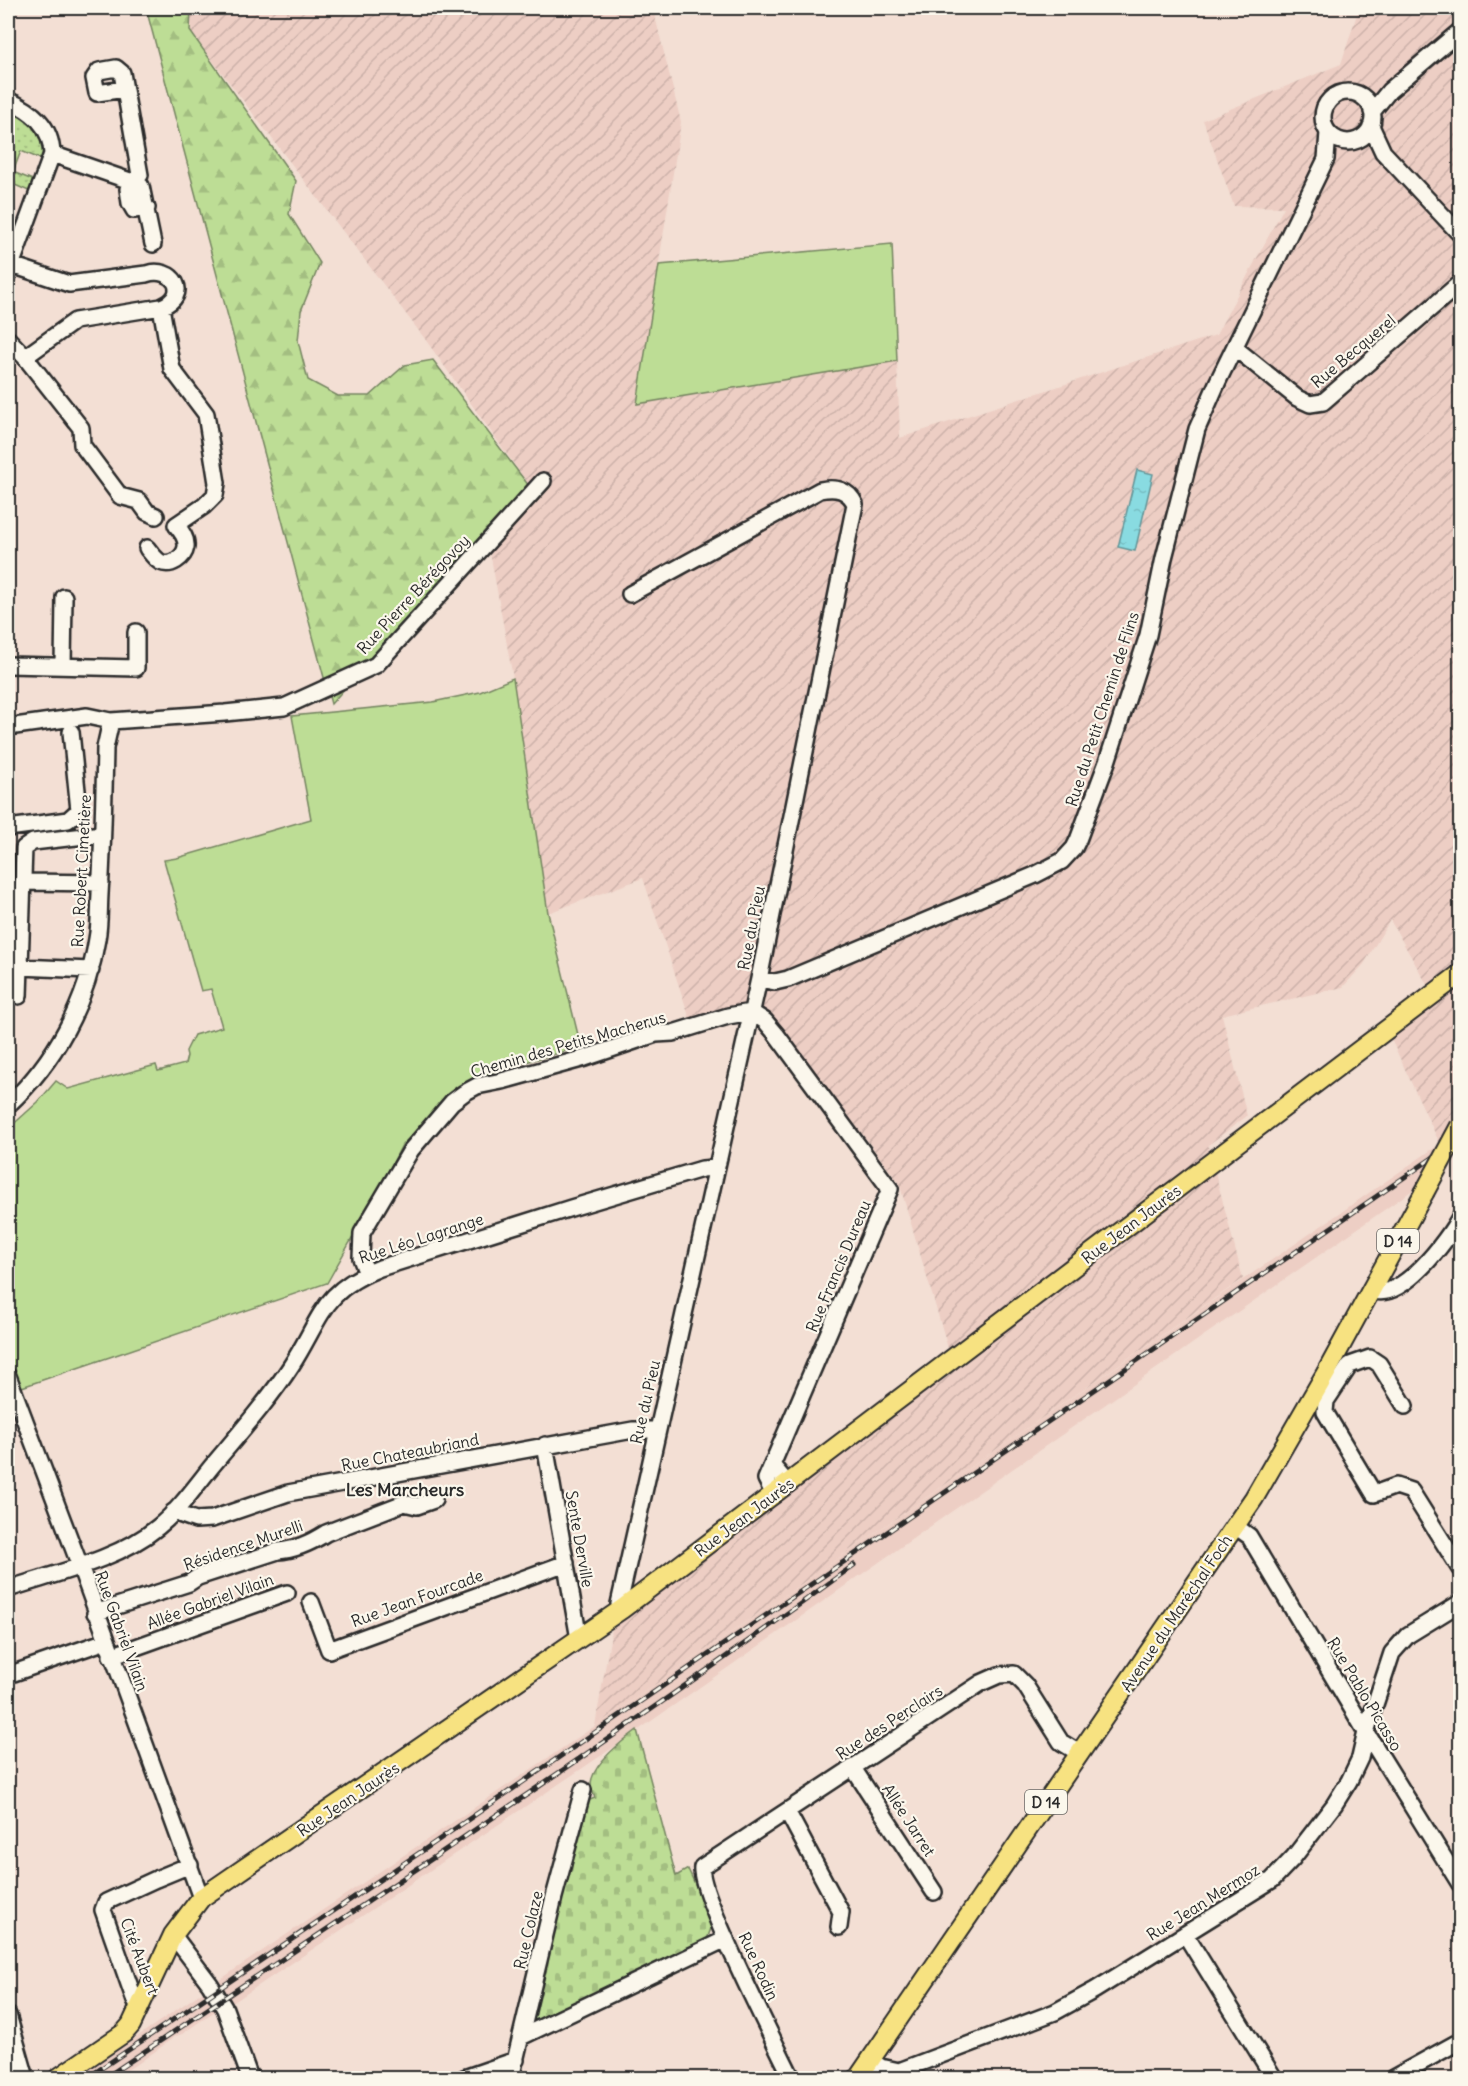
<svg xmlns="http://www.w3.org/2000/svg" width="1468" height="2086" viewBox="0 0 1468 2086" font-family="Delius,sans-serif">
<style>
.built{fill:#edcec4}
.industrial{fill:url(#industrial-furrows)}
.grass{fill:#bddd95;stroke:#748460;stroke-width:1.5}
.forest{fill:url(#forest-firs);stroke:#748460;stroke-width:1.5}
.cemetery{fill:url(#cemetery-stones);stroke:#748460;stroke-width:1.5}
.park{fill:url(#park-dots);stroke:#748460;stroke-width:1.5}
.water{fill:url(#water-ripples);stroke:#639598;stroke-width:1.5}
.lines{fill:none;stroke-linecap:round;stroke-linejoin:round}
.minor-casing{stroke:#2b2b2b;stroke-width:20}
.major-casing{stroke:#2b2b2b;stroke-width:22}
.minor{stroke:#fbf7ec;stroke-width:15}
.major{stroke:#f7e281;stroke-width:18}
.rail-casing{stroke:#2b2b2b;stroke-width:5}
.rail{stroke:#fbf7ec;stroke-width:3;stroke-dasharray:9;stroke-linecap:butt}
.major-bridge-casing{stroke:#2b2b2b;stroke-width:22;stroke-linecap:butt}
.major-bridge{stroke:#f7e281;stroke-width:18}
.labels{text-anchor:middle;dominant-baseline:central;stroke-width:4.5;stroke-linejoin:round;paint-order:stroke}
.shield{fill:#fbf7ec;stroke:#696865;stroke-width:1.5}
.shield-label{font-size:15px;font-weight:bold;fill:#2b2b2b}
.street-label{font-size:16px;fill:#2b2b2b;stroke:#fbf7ec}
.neighbourhood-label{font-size:18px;font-weight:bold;fill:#2b2b2b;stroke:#fbf7ec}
</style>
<defs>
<pattern id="industrial-furrows" width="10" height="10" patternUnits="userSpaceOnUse" patternTransform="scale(1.5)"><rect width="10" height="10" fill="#edcec4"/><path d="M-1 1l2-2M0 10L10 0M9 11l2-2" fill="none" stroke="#cbb1a9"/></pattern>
<pattern id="forest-firs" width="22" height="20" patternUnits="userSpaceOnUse" patternTransform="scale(1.5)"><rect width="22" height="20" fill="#bddd95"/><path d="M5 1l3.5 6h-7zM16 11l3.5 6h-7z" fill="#a3be81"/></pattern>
<pattern id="cemetery-stones" width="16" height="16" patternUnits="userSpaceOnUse" patternTransform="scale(1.5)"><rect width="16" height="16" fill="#bddd95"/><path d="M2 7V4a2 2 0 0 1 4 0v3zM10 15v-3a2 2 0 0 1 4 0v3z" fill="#a3be81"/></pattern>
<pattern id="park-dots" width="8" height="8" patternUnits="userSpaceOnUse" patternTransform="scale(1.5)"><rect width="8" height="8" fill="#bddd95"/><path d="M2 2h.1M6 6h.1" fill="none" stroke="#a3be81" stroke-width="1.8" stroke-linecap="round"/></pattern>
<pattern id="water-ripples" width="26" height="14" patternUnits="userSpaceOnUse" patternTransform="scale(1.5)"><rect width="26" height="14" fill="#89dbe1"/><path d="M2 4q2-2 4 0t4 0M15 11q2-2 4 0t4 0" fill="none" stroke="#76bcc1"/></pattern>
</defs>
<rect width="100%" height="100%" fill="#f3dfd4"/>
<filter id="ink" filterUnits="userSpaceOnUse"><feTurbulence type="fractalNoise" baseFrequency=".0167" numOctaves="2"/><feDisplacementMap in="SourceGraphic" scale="12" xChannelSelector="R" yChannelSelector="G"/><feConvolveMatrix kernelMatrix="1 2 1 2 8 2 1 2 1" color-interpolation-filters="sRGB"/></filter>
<g filter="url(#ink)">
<!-- built -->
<path class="built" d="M 1440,1144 L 1417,1187 L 614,1747 L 234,2002 L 227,2003 L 215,1983 L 595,1726 Z
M 205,1990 L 218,2009 L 182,2034 L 176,2036 L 139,2063 L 113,2078 L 77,2078 Z"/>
<!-- industrial -->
<path class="industrial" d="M 196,8 L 653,8 L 681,122 L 637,403 L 897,361 L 900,438 L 1216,335 L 1284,207 L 1234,206 L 1203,120 L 1341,64 L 1359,8 L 1460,8 L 1460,1129 L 1440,1144 L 1389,1035 L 1436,1000 L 1390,920 L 1364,964 L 1343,987 L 1222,1015 L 1247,1116 L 1208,1145 L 1243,1279 L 595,1726 L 613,1623 L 953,1365 L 899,1183 L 772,1014 L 690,1019 L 643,878 L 548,913 L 513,678 L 486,530 L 529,485 L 425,339 L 190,31 L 191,9 Z"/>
<!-- grass -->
<path class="grass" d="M 892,244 L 897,361 L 637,404 L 659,265 Z
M 513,678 L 548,913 L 581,1047 L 500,1069 L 464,1083 L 402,1145 L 371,1205 L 327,1283 L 19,1388 L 8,1358 L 8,1129 L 38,1102 L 56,1081 L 68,1089 L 156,1065 L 158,1071 L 185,1064 L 187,1056 L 186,1051 L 194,1035 L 222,1027 L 211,989 L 201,991 L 164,860 L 177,858 L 311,819 L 292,716 L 433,702 L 480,692 Z"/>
<!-- forest -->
<path class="forest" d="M 146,8 L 196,8 L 191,9 L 190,31 L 296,181 L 289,214 L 320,263 L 301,311 L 298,341 L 308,380 L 338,396 L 370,396 L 405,365 L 433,360 L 529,486 L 486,530 L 331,704 Z"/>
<!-- cemetery -->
<path class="cemetery" d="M 637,1730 L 676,1876 L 688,1869 L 713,1923 L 706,1942 L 693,1948 L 690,1948 L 684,1952 L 532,2026 L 530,2021 L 587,1801 L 595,1798 C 593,1793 591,1789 591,1784 C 592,1764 622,1741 637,1730 Z"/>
<!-- park -->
<path class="park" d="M 8,110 C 34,122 42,130 43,160 L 21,151 L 13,172 L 35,181 L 31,192 L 8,182 Z"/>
<!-- water -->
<path class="water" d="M 1137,470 L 1153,474 L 1135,551 L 1118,547 Z"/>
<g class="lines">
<!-- minor casing -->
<g class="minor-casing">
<path id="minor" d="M1323 117a25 25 0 1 1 50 0a25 25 0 1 1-50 0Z
M 8,100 C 32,111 51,125 52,154 L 8,274
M 1372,112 L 1389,91 L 1460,31
M 1371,126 L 1383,152 L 1460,234
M 52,154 L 133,182 L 140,175 L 122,73 L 116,68 L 99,71 L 94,78 L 97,93 L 125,89
M 147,208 L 134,210 L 130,203 L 128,189 L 133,182 L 141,186 L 153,244
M 8,339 L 25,357 L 75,321 L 161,307 C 192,295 173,265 146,274 L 69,284 L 12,265
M 1235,348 L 1297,398 L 1310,404 L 1323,402 L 1460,283
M 25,357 L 81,428 L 82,445 L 120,496 L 139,501 L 147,512 L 156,516
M 147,548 C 151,553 155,559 160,562 C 171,567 184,558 186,547 C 187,538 181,531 176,525 L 204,506 L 215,495 L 217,483 L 206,414 L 172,369 L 161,307
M 8,665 L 136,668 L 136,632
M 63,666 L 64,597
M 8,727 L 87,716 L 111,721 L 225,713 L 284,707 L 376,665 L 543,481
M 8,828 L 68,820 L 79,810 L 71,732
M 23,882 L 101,883
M 20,967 L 91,970
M 759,979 L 775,982 L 788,979 L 1035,875 L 1062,861 L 1074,848 L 1078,840 L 1107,762 L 1148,635 L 1164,558 L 1197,429 L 1218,381 L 1326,159 L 1328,132
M 19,996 L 24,848 L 33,842 L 102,834
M 8,1105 C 55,1062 87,1002 97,939 C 100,924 99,909 100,894 C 103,845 104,796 105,748 L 111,721
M 367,1274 L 361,1258 L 362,1233 L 411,1150 L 452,1102 L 464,1093 L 477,1086 L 502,1081 L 585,1058 L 656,1034 L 673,1033 L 728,1016 L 751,1012 L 765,1021 L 776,1034 L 890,1189 L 772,1465
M 1371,1289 C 1399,1306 1449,1238 1460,1217
M 8,1376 L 80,1566 L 201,1898
M 1405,1406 L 1379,1364 L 1370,1358 L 1350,1365 L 1326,1401 L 1325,1412 L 1374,1494 L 1396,1486 L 1411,1491 L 1460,1569
M 545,1445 L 579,1639
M 774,1495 L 766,1479 L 772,1465 L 788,1484
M 173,1512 L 196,1520 L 212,1519 L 288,1493 L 633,1430 L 657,1430
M 1235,1526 L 1249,1536 L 1366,1732 L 1460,1884
M 8,1589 C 56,1573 118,1560 158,1527 C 179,1510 195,1487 212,1466 C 238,1435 269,1400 291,1366 C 322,1318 321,1291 380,1268 L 571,1208 L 702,1169 L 715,1168
M 311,1602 L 329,1650 L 566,1563
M 622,1609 L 619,1604 L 759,979 L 855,504 C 848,489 836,487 820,490 L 630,594
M 95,1613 L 189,1583 L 198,1577 L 278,1551 C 295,1550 312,1542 326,1533 L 404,1503 L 417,1506 L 434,1500
M 111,1656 L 287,1593
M 8,1675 L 106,1641
M 853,1768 L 934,1892
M 787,1811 L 841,1912 L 839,1927
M 1185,1934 L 1274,2078
M 173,1935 L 210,1984 L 225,2009 L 250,2078
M 140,2008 L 135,2001 L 103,1910 L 106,1902 L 156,1879 L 190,1865
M 8,2015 L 26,2078
M 521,2037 L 726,1939
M 871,2061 L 881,2067 L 899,2071 L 1055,2012 L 1095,1990 L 1272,1880 L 1293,1858 L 1334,1805 L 1349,1781 L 1360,1758 L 1366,1732 L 1392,1653 L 1408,1635 L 1460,1603
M 464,2078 L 516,2060
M 511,2078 L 554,1897 L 583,1790
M 792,2078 C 777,2047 697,1890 702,1867 L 981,1683 L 999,1675 L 1014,1674 L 1025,1685 L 1061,1742 L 1079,1753
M 1393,2078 L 1460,2041"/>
</g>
<!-- major casing -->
<g class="major-casing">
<path id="major" d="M 58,2078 L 124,2033 L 131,2025 L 173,1935 L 201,1898 L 622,1609 L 1460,974
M 858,2078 L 1254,1498 L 1326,1373 L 1424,1193"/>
</g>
<!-- minor -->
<use href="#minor" class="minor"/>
<!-- major -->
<use href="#major" class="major"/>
<!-- rail casing -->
<g class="rail-casing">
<path id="rail" d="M 87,2078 L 434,1843 L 1460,1139
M 105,2078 C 356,1909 609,1744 854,1565"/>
</g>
<!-- rail -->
<use href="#rail" class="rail"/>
<!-- major-bridge casing -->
<g class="major-bridge-casing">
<path id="major-bridge" d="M 1424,1193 L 1460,1126"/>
</g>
<!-- major-bridge -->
<use href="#major-bridge" class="major-bridge"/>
</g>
</g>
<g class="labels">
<!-- shield labels -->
<g class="shield">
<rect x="1377" y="1229" width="42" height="24" rx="4.5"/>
<rect x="1025" y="1790" width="42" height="24" rx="4.5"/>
</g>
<g class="shield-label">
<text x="1398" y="1241">D 14</text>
<text x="1046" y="1802">D 14</text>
</g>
<!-- street labels -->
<g class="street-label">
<text transform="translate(1353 351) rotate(-40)">Rue Becquerel</text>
<text transform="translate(413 594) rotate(-47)">Rue Pierre Bérégovoy</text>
<text transform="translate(1102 709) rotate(-72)">Rue du Petit Chemin de Flins</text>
<text transform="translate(81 871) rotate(-87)">Rue Robert Cimetière</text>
<text transform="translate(751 928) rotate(-79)">Rue du Pieu</text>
<text transform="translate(568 1044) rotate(-16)">Chemin des Petits Macherus</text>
<text transform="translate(1131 1224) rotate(-37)">Rue Jean Jaurès</text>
<text transform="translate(421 1238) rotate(-18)">Rue Léo Lagrange</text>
<text transform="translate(838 1266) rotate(-67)">Rue Francis Dureau</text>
<text transform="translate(645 1402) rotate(-77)">Rue du Pieu</text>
<text transform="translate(410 1452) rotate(-11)">Rue Chateaubriand</text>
<text transform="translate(744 1517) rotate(-37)">Rue Jean Jaurès</text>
<text transform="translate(580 1539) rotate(80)">Sente Derville</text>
<text transform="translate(243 1545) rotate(-19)">Résidence Murelli</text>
<text transform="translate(417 1598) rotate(-20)">Rue Jean Fourcade</text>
<text transform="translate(210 1601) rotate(-20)">Allée Gabriel Vilain</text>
<text transform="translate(1176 1613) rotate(-56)">Avenue du Maréchal Foch</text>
<text transform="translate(122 1631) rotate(70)">Rue Gabriel Vilain</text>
<text transform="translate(1365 1694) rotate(59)">Rue Pablo Picasso</text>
<text transform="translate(889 1722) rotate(-33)">Rue des Perclairs</text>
<text transform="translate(348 1799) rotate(-34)">Rue Jean Jaurès</text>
<text transform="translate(909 1820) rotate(57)">Allée Jarret</text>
<text transform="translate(1203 1902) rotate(-32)">Rue Jean Mermoz</text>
<text transform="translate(528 1930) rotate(-77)">Rue Colaze</text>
<text transform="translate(140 1956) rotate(69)">Cité Aubert</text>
<text transform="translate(759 1966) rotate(65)">Rue Rodin</text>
</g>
<!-- neighbourhood labels -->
<g class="neighbourhood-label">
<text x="405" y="1489">Les Marcheurs</text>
</g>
</g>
<!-- margin -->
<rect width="1468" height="2086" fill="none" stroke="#fbf7ec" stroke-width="30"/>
<rect x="15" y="15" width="1438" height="2056" fill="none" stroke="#2b2b2b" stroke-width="2" filter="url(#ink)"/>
</svg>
